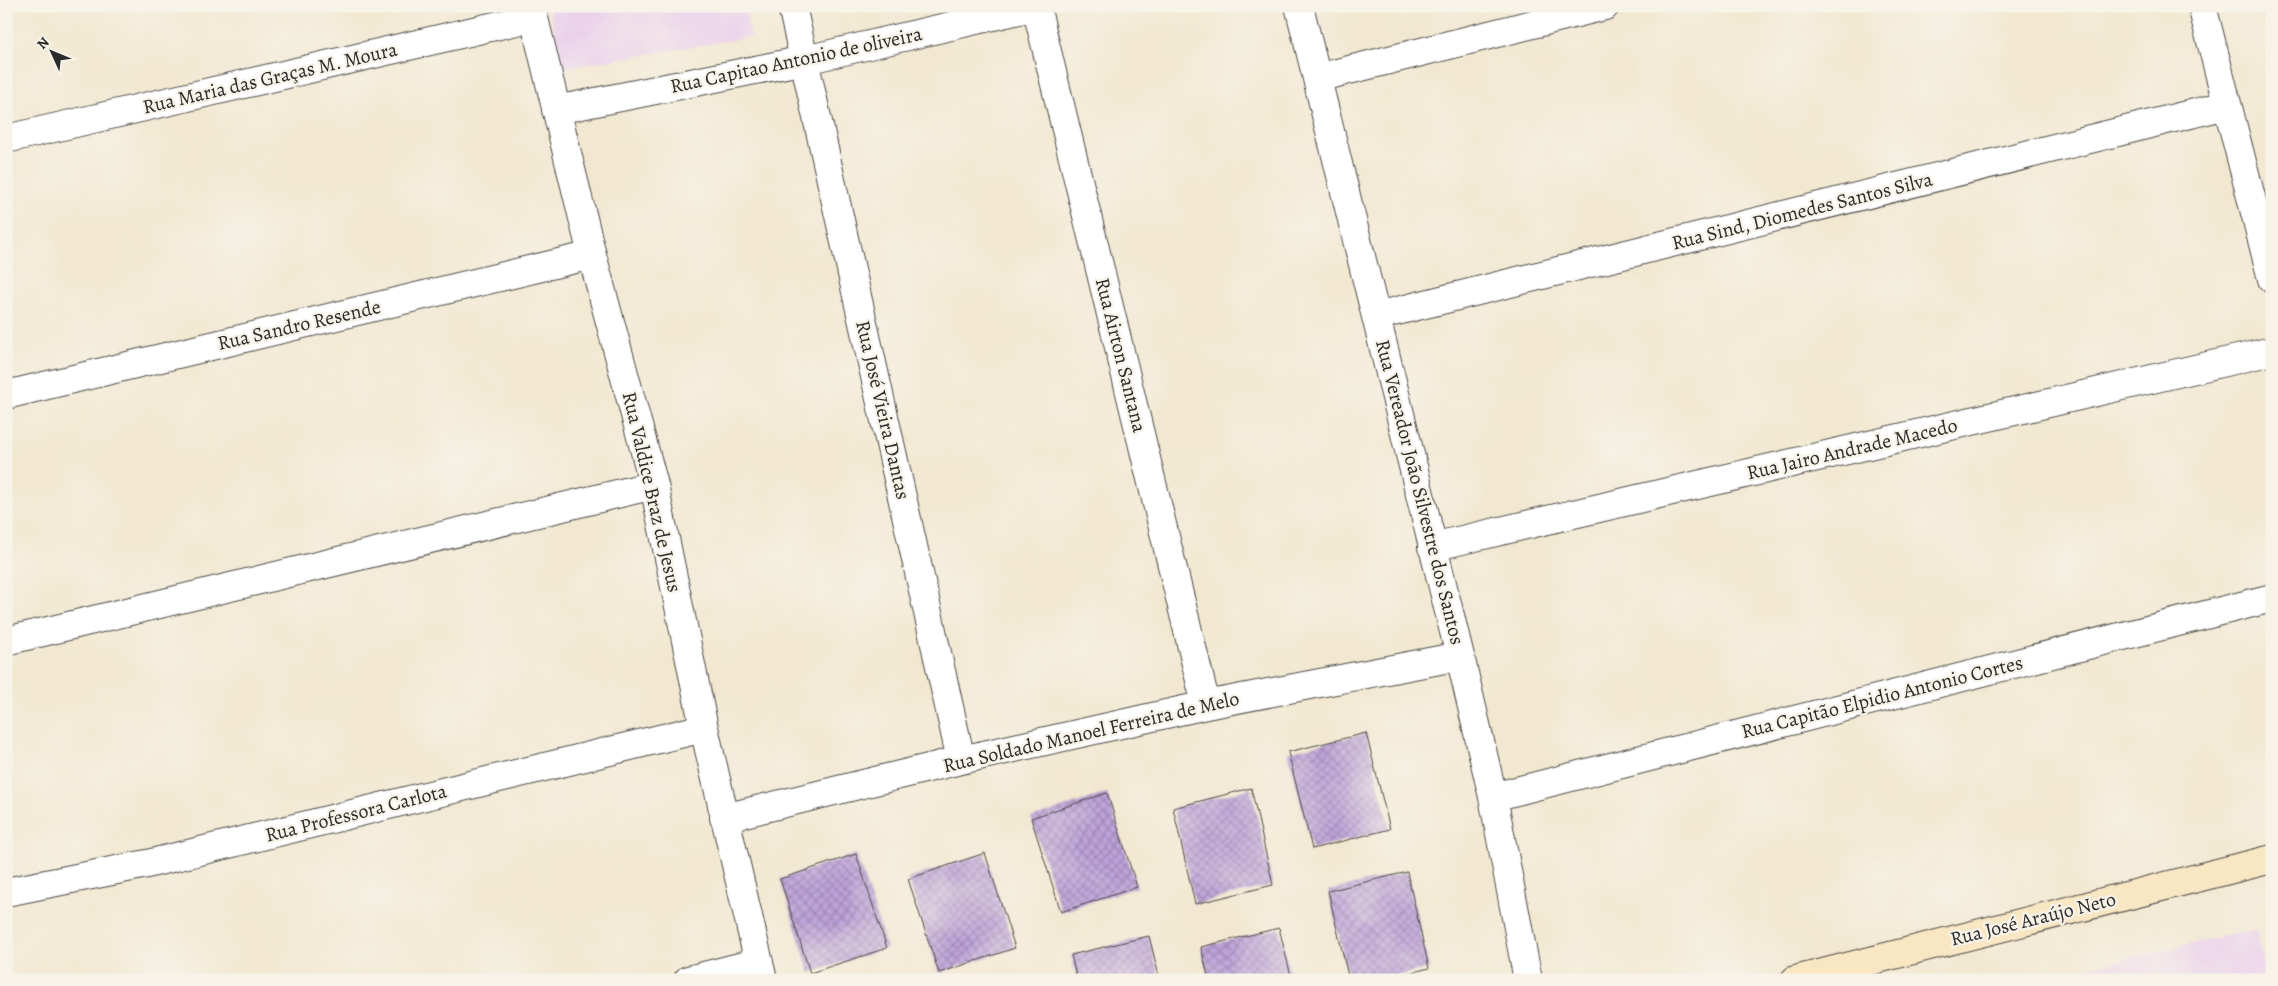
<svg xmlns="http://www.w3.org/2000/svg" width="2278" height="986" viewBox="0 0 2278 986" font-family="Alegreya,serif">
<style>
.built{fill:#ebd1eb}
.building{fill:url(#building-cross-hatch)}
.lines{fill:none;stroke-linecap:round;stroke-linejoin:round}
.street-casing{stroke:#494744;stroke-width:30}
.secondary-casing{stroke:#494744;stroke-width:30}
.street{stroke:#fff;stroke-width:28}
.secondary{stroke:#f9e7c3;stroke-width:28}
.labels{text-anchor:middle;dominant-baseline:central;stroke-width:4.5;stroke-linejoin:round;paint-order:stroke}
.street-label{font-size:20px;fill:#2b2b2b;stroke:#f7f3e8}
</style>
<defs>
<pattern id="building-cross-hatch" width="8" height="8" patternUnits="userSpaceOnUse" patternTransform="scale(1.25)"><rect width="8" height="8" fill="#bea3da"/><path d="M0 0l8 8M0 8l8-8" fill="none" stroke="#9b85b1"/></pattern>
</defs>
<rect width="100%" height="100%" fill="#f7f3e8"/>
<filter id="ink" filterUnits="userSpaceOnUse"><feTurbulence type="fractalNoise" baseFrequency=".02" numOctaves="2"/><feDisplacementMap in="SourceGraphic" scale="10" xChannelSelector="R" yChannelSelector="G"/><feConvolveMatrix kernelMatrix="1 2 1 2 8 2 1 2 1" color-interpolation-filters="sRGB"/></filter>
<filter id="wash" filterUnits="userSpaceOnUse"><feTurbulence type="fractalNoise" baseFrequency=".0096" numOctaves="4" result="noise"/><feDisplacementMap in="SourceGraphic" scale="20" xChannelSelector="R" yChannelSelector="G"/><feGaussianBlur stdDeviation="1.12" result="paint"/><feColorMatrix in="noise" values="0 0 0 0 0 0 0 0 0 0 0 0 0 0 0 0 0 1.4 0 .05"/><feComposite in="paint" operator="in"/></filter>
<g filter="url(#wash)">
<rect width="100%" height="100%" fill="#f2e8d1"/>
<!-- built -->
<path class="built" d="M 548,6 L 744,6 L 751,37 L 563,68 Z
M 2256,929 L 2267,980 L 2034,980 Z"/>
<g id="blocks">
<!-- building -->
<path class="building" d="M 1366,733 L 1390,829 L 1312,849 L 1288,752 Z
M 1251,788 L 1273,885 L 1195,904 L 1173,808 Z
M 1107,793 L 1137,887 L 1061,912 L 1031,818 Z
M 985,853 L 1015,948 L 939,973 L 908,879 Z
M 856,854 L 887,948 L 810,973 L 780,879 Z
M 1407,872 L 1429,968 L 1382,980 L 1349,980 L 1328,891 Z
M 1279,928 L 1292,980 L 1209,980 L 1201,947 Z
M 1149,936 L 1160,980 L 1077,980 L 1071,955 Z"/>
</g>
</g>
<g filter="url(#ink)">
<use href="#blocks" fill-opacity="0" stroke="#494744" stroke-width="1"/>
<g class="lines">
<!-- street casing -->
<g class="street-casing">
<path id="street" d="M 531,6 L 592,255 L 654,485 L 704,728 L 763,980
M 792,6 L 961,760
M 1036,6 L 1206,705
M 1299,6 L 1460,656 L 1493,797 L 1528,980
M 2202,6 L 2272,279
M 1317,78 L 1605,6
M 556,110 L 805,60 L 1036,6
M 6,139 L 534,17
M 1377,316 L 2227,105
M 6,395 L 592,255
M 1432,547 L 2272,351
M 6,641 L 654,485
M 1493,797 L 2272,598
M 724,818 L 961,760 L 1206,705 L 1460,656
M 6,892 L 147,864 L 704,728
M 688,980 L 759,962"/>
</g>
<!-- secondary casing -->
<g class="secondary-casing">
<path id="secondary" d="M 1795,980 L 2272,859"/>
</g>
<!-- street -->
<use href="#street" class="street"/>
<!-- secondary -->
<use href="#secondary" class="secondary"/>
</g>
</g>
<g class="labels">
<!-- street labels -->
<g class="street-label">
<text transform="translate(796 60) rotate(-12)">Rua Capitao Antonio de oliveira</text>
<text transform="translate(270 78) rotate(-13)">Rua Maria das Graças M. Moura</text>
<text transform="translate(1802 211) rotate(-14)">Rua Sind, Diomedes Santos Silva</text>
<text transform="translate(299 325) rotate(-13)">Rua Sandro Resende</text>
<text transform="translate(1121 355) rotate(76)">Rua Airton Santana</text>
<text transform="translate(883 410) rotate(77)">Rua José Vieira Dantas</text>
<text transform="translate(1852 449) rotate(-13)">Rua Jairo Andrade Macedo</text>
<text transform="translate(652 492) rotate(77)">Rua Valdice Braz de Jesus</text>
<text transform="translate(1420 492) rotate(76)">Rua Vereador João Silvestre dos Santos</text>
<text transform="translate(1882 697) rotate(-14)">Rua Capitão Elpidio Antonio Cortes</text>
<text transform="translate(1091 732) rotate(-13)">Rua Soldado Manoel Ferreira de Melo</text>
<text transform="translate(356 813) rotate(-14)">Rua Professora Carlota</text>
<text transform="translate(2033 919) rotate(-14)">Rua José Araújo Neto</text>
</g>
</g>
<!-- margin -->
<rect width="2278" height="986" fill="none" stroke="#f7f3e8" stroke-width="25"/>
<!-- north arrow -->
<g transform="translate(52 52) rotate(314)" stroke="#f7f3e8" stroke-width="4" paint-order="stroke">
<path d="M0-4L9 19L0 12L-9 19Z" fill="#2b2b2b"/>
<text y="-8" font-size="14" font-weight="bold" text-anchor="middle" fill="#2b2b2b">N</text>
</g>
</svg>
